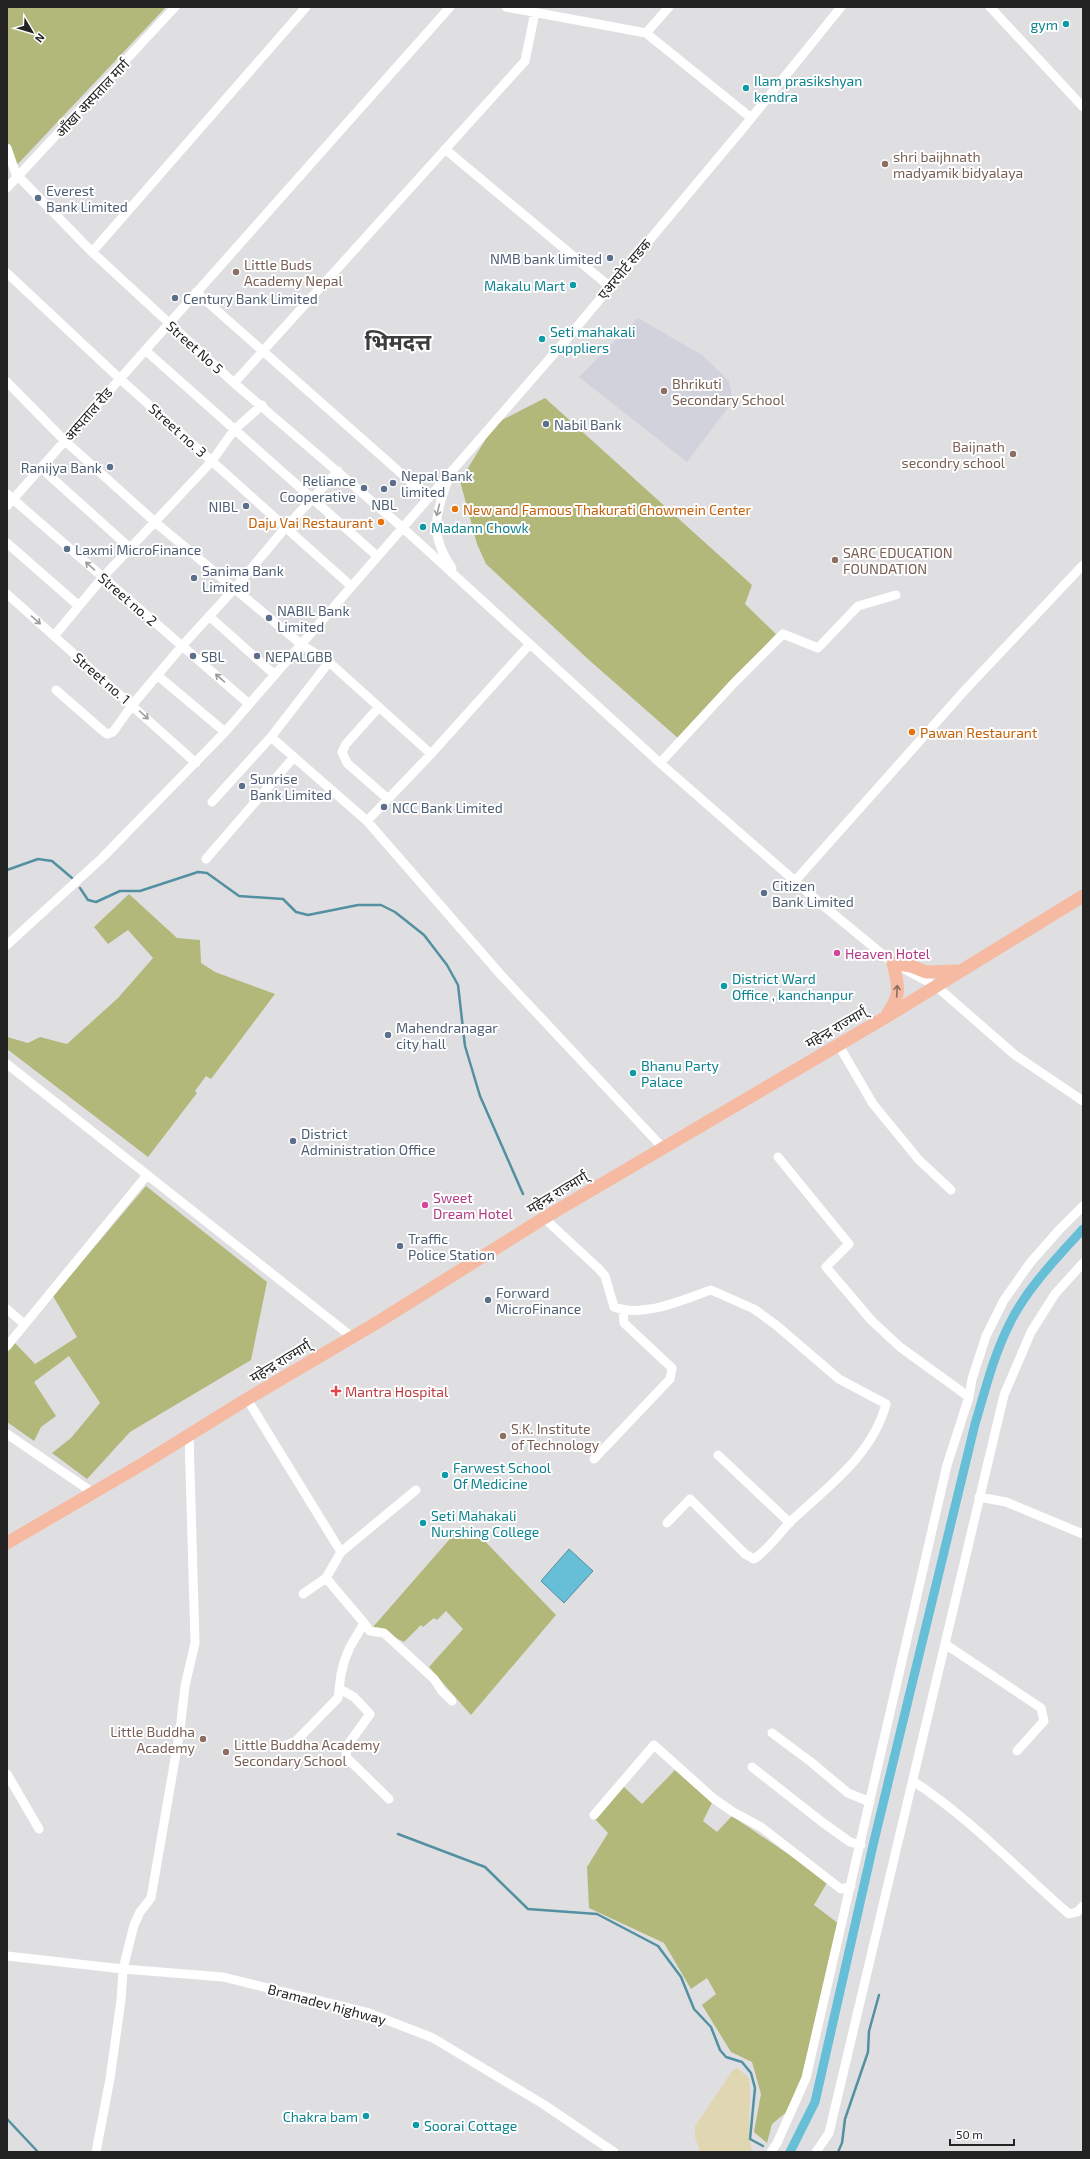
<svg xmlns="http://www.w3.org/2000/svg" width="1090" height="2159" viewBox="0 0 1090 2159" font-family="'Exo 2','Noto Sans Devanagari',sans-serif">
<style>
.built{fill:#d2d2dc}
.green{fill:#b2b879}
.sand{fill:#e0d6b2}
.water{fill:#67bed7;stroke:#5390a1}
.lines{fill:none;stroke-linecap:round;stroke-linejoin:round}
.stream{stroke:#5390a1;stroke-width:2.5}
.canal{stroke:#67bed7;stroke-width:9}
.minor{stroke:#fff;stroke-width:9}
.highway{stroke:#f5baa1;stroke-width:13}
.oneway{stroke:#9c9c9c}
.oneway2{stroke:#8c6e62}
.culture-dot{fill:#0f9aa8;stroke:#fff;stroke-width:1.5}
.education-dot{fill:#8d6e63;stroke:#fff;stroke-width:1.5}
.service-dot{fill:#5c6f8a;stroke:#fff;stroke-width:1.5}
.food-dot{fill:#e8710a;stroke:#fff;stroke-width:1.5}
.hotel-dot{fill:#d1479c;stroke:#fff;stroke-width:1.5}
.health-dot{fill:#e0444e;stroke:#fff;stroke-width:1.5}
.labels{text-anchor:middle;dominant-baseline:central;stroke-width:4;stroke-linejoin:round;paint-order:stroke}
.culture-label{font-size:14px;fill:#0d838f;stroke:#fff;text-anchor:start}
.street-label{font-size:14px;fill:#232324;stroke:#fff}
.education-label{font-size:14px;fill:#785e54;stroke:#fff;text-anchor:start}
.service-label{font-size:14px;fill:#4e5e75;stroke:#fff;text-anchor:start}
.food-label{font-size:14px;fill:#c56008;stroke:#fff;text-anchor:start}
.hotel-label{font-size:14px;fill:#b23c85;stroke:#fff;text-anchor:start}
.health-label{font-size:14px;fill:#be3a42;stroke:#fff;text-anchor:start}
.town-label{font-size:22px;font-weight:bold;fill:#3d3d3f;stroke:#fff}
</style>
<rect width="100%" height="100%" fill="#dfdfe2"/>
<!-- built -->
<path class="built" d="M 638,318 L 702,355 L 729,381 L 733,401 L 687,462 L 579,377 Z"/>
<!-- green -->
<path class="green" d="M 7,7 L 166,7 L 15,167 L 7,142 Z
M 545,398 L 752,585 L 745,604 L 776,634 L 679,739 L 589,660 L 486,564 L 477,544 L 460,481 L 492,429 L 502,420 Z
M 129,894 L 177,938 L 200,940 L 201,963 L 215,972 L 275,994 L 211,1079 L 206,1076 L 195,1091 L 197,1093 L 148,1157 L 7,1049 L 7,1037 L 28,1043 L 40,1037 L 67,1044 L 118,998 L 153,958 L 128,930 L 108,944 L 94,927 Z
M 146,1186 L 267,1282 L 251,1360 L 130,1432 L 87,1479 L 52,1453 L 71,1438 L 100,1403 L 69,1356 L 34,1382 L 56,1416 L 41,1427 L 34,1441 L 7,1422 L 7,1353 L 15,1343 L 35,1364 L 77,1337 L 53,1296 Z
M 462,1525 L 477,1533 L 556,1615 L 471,1715 L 429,1667 L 463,1629 L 446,1611 L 437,1620 L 434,1618 L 423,1627 L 421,1625 L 404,1642 L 373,1627 Z
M 675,1770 L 712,1803 L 703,1821 L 717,1832 L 732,1816 L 828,1881 L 814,1905 L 839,1924 L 802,2077 L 789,2110 L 772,2124 L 767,2143 L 754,2132 L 761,2094 L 752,2062 L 731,2052 L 702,2005 L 716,1994 L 707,1978 L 691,1989 L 664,1943 L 589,1908 L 587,1867 L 608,1833 L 594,1818 L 623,1786 L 642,1804 Z"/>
<!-- sand -->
<path class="sand" d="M 737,2068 L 749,2078 C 752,2103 746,2127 752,2152 L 700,2152 L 695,2137 L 695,2126 L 733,2070 Z"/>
<!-- water -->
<path class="water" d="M 569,1549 L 593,1571 L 564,1603 L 541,1581 Z"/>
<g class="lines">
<!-- stream -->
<path class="stream" d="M 7,870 L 38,859 L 52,861 L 72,878
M 80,888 L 88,900 L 96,902 L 120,891 L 140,891 L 198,872 L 207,873 L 239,896 L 283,899 L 296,912 L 308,915 L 358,905 L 381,905 L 395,912 L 424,935 L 447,965 L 458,985 L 465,1046 L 480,1096 L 523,1194
M 398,1834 L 485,1867 L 528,1909 L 597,1914 L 658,1946 L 681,1977 L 694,2009 L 711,2027 L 720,2050 L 726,2057 L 742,2062 L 751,2073 L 755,2088 L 750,2139 L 763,2146
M 7,2119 L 38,2152
M 838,2152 L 842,2143 L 845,2119 L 868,2052 L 869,2031 L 879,1995"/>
<!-- canal -->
<path class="canal" d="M 790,2152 L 815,2102 L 874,1841 L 975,1424 C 985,1391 993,1357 1009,1325 C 1026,1289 1056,1259 1083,1229"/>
<!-- minor -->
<path class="minor" d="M 506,7 L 646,33 L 750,117
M 990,7 L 1083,107
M 646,33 L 669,7
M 7,148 L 16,174 L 92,252 L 234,383 L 403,528 L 660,763 L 820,903 L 893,963 L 936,986 L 1015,1055 L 1083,1101
M 445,149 L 609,286
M 7,188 L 175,7
M 92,252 L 306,7
M 7,273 L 119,378 L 351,586
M 196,292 L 429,498
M 145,350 L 377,556
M 7,382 L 65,441 L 155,522 L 302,645 L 329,662 L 431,754
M 234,383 L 525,61 L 535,12
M 41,468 L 130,548
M 448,480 C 435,516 429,535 452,568
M 7,494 L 249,704
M 7,506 L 450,7
M 7,543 L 79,606
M 7,594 L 196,763
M 209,616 L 275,675
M 54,636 L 103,577 L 212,461 L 234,430 L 262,405
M 529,645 L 431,754 L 367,821 L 501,975 L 663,1148
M 329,662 L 271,737 L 367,821
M 157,675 L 225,732
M 56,690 L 103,731 L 107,734 L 113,732 L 133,704 L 182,646 L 234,589 L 286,527 L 338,471
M 379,707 L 346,744 L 342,752 L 347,763 L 388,799
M 660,763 L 734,683 L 783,634 L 818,648 L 858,606 L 896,595
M 212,802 L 271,737
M 206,859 L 294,757
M 795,881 L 965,690 L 1083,565
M 7,945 L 102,858 L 225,732 L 565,341 L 744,127 L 841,7
M 838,1044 L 873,1104 L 919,1160 L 951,1190
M 7,1064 L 352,1337
M 778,1157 L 849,1244 L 826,1267 L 872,1321 L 900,1347 L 969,1397
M 544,1218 L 599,1269 L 605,1276 L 614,1307 C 644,1318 682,1300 711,1290 L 754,1309 L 776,1325 L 839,1379 L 886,1404 C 873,1455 826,1488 790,1522 C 778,1535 769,1549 754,1559 L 745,1554 L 690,1499 L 667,1523
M 7,1309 L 24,1324
M 7,1346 L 147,1175
M 247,1399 L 341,1552
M 7,1434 L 92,1492
M 718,1455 L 790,1523
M 594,1459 L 670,1379 L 672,1368 L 624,1323 L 623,1310
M 979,1497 L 1006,1502 L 1083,1534
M 303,1594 L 326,1578 L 341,1552 L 416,1490
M 364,1623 L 370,1631 L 384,1633 L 434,1679 L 442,1691 L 452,1701
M 945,1644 L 1041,1708 L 1044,1721 L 1017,1751
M 340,1689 L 354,1697 L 370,1714 L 347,1746 L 346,1757 L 389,1799
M 772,1733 L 811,1762 L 848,1793 L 870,1802
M 282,1747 L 296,1741 L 338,1698 L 341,1674 L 345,1659 L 350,1647 L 364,1623 L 326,1578
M 752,1767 L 822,1822 L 850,1842 L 861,1845
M 7,1774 L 39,1829
M 913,1781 C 971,1819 1017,1869 1069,1914 L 1077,1912 L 1083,1906
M 594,1815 L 654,1745 L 713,1798 L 733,1812 L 761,1827 L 841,1889 L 851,1886
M 7,1956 L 123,1969 L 223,1977 L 366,2012 L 433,2038 L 543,2104 L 614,2152
M 96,2152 L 110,2079 L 121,2000 L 123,1969 L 134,1925 L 140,1912 L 151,1898 L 180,1730 L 185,1686 L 195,1643 L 189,1435
M 771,2152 L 777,2143 L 806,2078 L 947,1465 L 969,1397 L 972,1379 L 986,1336 L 1004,1300 L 1030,1263 L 1059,1230 L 1083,1206
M 816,2152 L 829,2133 L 1004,1395 L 1031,1332 L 1055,1294 L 1083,1263"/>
<!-- highway -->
<path class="highway" d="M 888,1013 C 902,993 898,986 893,963 L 911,966 L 926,972 L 958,971
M 7,1543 L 144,1463 L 247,1399 L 378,1322 L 544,1218 L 886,1017 L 1083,896"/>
</g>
<!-- one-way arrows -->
<defs><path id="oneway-shaft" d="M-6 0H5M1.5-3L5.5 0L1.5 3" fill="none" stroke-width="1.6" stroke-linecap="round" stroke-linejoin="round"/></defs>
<g class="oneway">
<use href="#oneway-shaft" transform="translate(438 510) rotate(104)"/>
<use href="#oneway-shaft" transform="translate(90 566) rotate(-139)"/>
<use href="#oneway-shaft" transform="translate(36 620) rotate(41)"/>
<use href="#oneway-shaft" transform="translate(220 678) rotate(-139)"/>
<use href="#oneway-shaft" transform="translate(144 715) rotate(42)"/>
</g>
<use class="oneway2" href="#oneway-shaft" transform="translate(897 991) rotate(-87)"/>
<!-- markers -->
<g class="culture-dot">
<circle cx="1066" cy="24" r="4"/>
<circle cx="746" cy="88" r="4"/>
<circle cx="573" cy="285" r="4"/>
<circle cx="542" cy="339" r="4"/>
<circle cx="423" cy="527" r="4"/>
<circle cx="724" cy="986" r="4"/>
<circle cx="633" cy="1073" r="4"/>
<circle cx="445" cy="1475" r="4"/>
<circle cx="423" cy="1523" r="4"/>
<circle cx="366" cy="2116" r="4"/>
<circle cx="416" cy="2125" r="4"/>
</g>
<g class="education-dot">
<circle cx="885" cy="164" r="4"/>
<circle cx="236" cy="272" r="4"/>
<circle cx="664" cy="391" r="4"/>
<circle cx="1013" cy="454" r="4"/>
<circle cx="835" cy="560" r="4"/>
<circle cx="503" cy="1436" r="4"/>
<circle cx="203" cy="1739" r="4"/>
<circle cx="226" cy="1752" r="4"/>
</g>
<g class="service-dot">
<circle cx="38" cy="198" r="4"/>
<circle cx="610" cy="258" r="4"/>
<circle cx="175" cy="298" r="4"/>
<circle cx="546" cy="424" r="4"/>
<circle cx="110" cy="467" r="4"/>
<circle cx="393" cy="483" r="4"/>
<circle cx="364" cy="488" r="4"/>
<circle cx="384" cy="489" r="4"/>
<circle cx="246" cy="506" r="4"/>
<circle cx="67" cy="549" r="4"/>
<circle cx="194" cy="578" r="4"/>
<circle cx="269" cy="618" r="4"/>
<circle cx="193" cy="656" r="4"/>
<circle cx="257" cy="656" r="4"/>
<circle cx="242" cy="786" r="4"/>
<circle cx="384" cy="807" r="4"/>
<circle cx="764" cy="893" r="4"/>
<circle cx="388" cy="1035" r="4"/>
<circle cx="293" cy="1141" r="4"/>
<circle cx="400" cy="1246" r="4"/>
<circle cx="488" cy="1300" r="4"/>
</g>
<g class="food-dot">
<circle cx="455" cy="509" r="4"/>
<circle cx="381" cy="522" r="4"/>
<circle cx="912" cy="732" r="4"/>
</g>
<g class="hotel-dot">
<circle cx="837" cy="953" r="4"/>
<circle cx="425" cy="1205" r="4"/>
</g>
<path class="health-dot" d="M334 1385h4v4h4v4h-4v4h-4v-4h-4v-4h4z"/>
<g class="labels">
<!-- culture labels -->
<g class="culture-label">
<text x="1058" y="24" text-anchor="end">gym</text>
<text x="754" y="80">Ilam prasikshyan<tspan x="754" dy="16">kendra</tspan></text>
<text x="565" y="285" text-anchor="end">Makalu Mart</text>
<text x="550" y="331">Seti mahakali<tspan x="550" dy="16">suppliers</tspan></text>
<text x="431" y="527">Madann Chowk</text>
<text x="732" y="978">District Ward<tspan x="732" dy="16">Office , kanchanpur</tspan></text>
<text x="641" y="1065">Bhanu Party<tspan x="641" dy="16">Palace</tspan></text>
<text x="453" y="1467">Farwest School<tspan x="453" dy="16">Of Medicine</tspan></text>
<text x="431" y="1515">Seti Mahakali<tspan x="431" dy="16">Nurshing College</tspan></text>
<text x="358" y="2116" text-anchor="end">Chakra bam</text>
<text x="424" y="2125">Soorai Cottage</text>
</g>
<!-- street labels -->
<g class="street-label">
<text transform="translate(92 98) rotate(-47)">आँखा अस्पताल मार्ग</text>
<text transform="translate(624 269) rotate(-50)">एअरपोर्ट सडक</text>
<text transform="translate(195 347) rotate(42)">Street No 5</text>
<text transform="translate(88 414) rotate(-49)">अस्पताल रोड</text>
<text transform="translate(178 430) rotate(42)">Street no. 3</text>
<text transform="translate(128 599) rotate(41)">Street no. 2</text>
<text transform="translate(102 678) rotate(41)">Street no. 1</text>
<text transform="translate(836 1027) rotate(-30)">महेन्द्र राज्मार्ग्</text>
<text transform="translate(557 1192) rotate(-31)">महेन्द्र राज्मार्ग्</text>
<text transform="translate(280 1361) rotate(-31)">महेन्द्र राज्मार्ग्</text>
<text transform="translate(327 2004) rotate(15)">Bramadev highway</text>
</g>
<!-- education labels -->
<g class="education-label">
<text x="893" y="156">shri baijhnath<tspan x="893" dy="16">madyamik bidyalaya</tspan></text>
<text x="244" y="264">Little Buds<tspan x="244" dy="16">Academy Nepal</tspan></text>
<text x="672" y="383">Bhrikuti<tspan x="672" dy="16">Secondary School</tspan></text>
<text x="1005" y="446" text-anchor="end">Baijnath<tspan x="1005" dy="16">secondry school</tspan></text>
<text x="843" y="552">SARC EDUCATION<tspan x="843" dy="16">FOUNDATION</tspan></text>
<text x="511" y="1428">S.K. Institute<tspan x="511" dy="16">of Technology</tspan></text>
<text x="195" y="1731" text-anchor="end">Little Buddha<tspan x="195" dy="16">Academy</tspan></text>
<text x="234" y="1744">Little Buddha Academy<tspan x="234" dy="16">Secondary School</tspan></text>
</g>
<!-- service labels -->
<g class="service-label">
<text x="46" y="190">Everest<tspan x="46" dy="16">Bank Limited</tspan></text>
<text x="602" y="258" text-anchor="end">NMB bank limited</text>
<text x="183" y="298">Century Bank Limited</text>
<text x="554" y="424">Nabil Bank</text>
<text x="102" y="467" text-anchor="end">Ranijya Bank</text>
<text x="401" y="475">Nepal Bank<tspan x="401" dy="16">limited</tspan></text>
<text x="356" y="480" text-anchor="end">Reliance<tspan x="356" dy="16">Cooperative</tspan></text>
<text x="384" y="504" text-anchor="middle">NBL</text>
<text x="238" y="506" text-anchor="end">NIBL</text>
<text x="75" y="549">Laxmi MicroFinance</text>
<text x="202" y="570">Sanima Bank<tspan x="202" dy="16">Limited</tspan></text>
<text x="277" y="610">NABIL Bank<tspan x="277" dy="16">Limited</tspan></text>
<text x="201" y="656">SBL</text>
<text x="265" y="656">NEPALGBB</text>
<text x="250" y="778">Sunrise<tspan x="250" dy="16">Bank Limited</tspan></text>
<text x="392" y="807">NCC Bank Limited</text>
<text x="772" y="885">Citizen<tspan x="772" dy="16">Bank Limited</tspan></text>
<text x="396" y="1027">Mahendranagar<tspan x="396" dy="16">city hall</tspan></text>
<text x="301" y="1133">District<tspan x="301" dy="16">Administration Office</tspan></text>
<text x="408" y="1238">Traffic<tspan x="408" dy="16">Police Station</tspan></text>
<text x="496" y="1292">Forward<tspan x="496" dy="16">MicroFinance</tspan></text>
</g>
<!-- food labels -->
<g class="food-label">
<text x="463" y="509">New and Famous Thakurati Chowmein Center</text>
<text x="373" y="522" text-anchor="end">Daju Vai Restaurant</text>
<text x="920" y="732">Pawan Restaurant</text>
</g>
<!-- hotel labels -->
<g class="hotel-label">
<text x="845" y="953">Heaven Hotel</text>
<text x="433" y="1197">Sweet<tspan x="433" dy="16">Dream Hotel</tspan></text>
</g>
<!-- health labels -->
<g class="health-label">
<text x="345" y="1391">Mantra Hospital</text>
</g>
<!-- town labels -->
<g class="town-label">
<text x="398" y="341">भिमदत्त</text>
</g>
</g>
<!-- border -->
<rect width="1090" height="2159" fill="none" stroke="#232324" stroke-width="16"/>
<!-- north arrow -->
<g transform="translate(32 32) rotate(128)" stroke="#ffffff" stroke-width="3" paint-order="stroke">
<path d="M0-3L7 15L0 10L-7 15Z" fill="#232324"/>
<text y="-6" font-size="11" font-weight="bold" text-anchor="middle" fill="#232324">N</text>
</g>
<!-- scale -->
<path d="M950 2139v6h64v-6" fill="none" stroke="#232324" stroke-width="2"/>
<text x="956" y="2139" font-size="12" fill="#232324" stroke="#ffffff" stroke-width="3" paint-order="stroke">50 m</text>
</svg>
